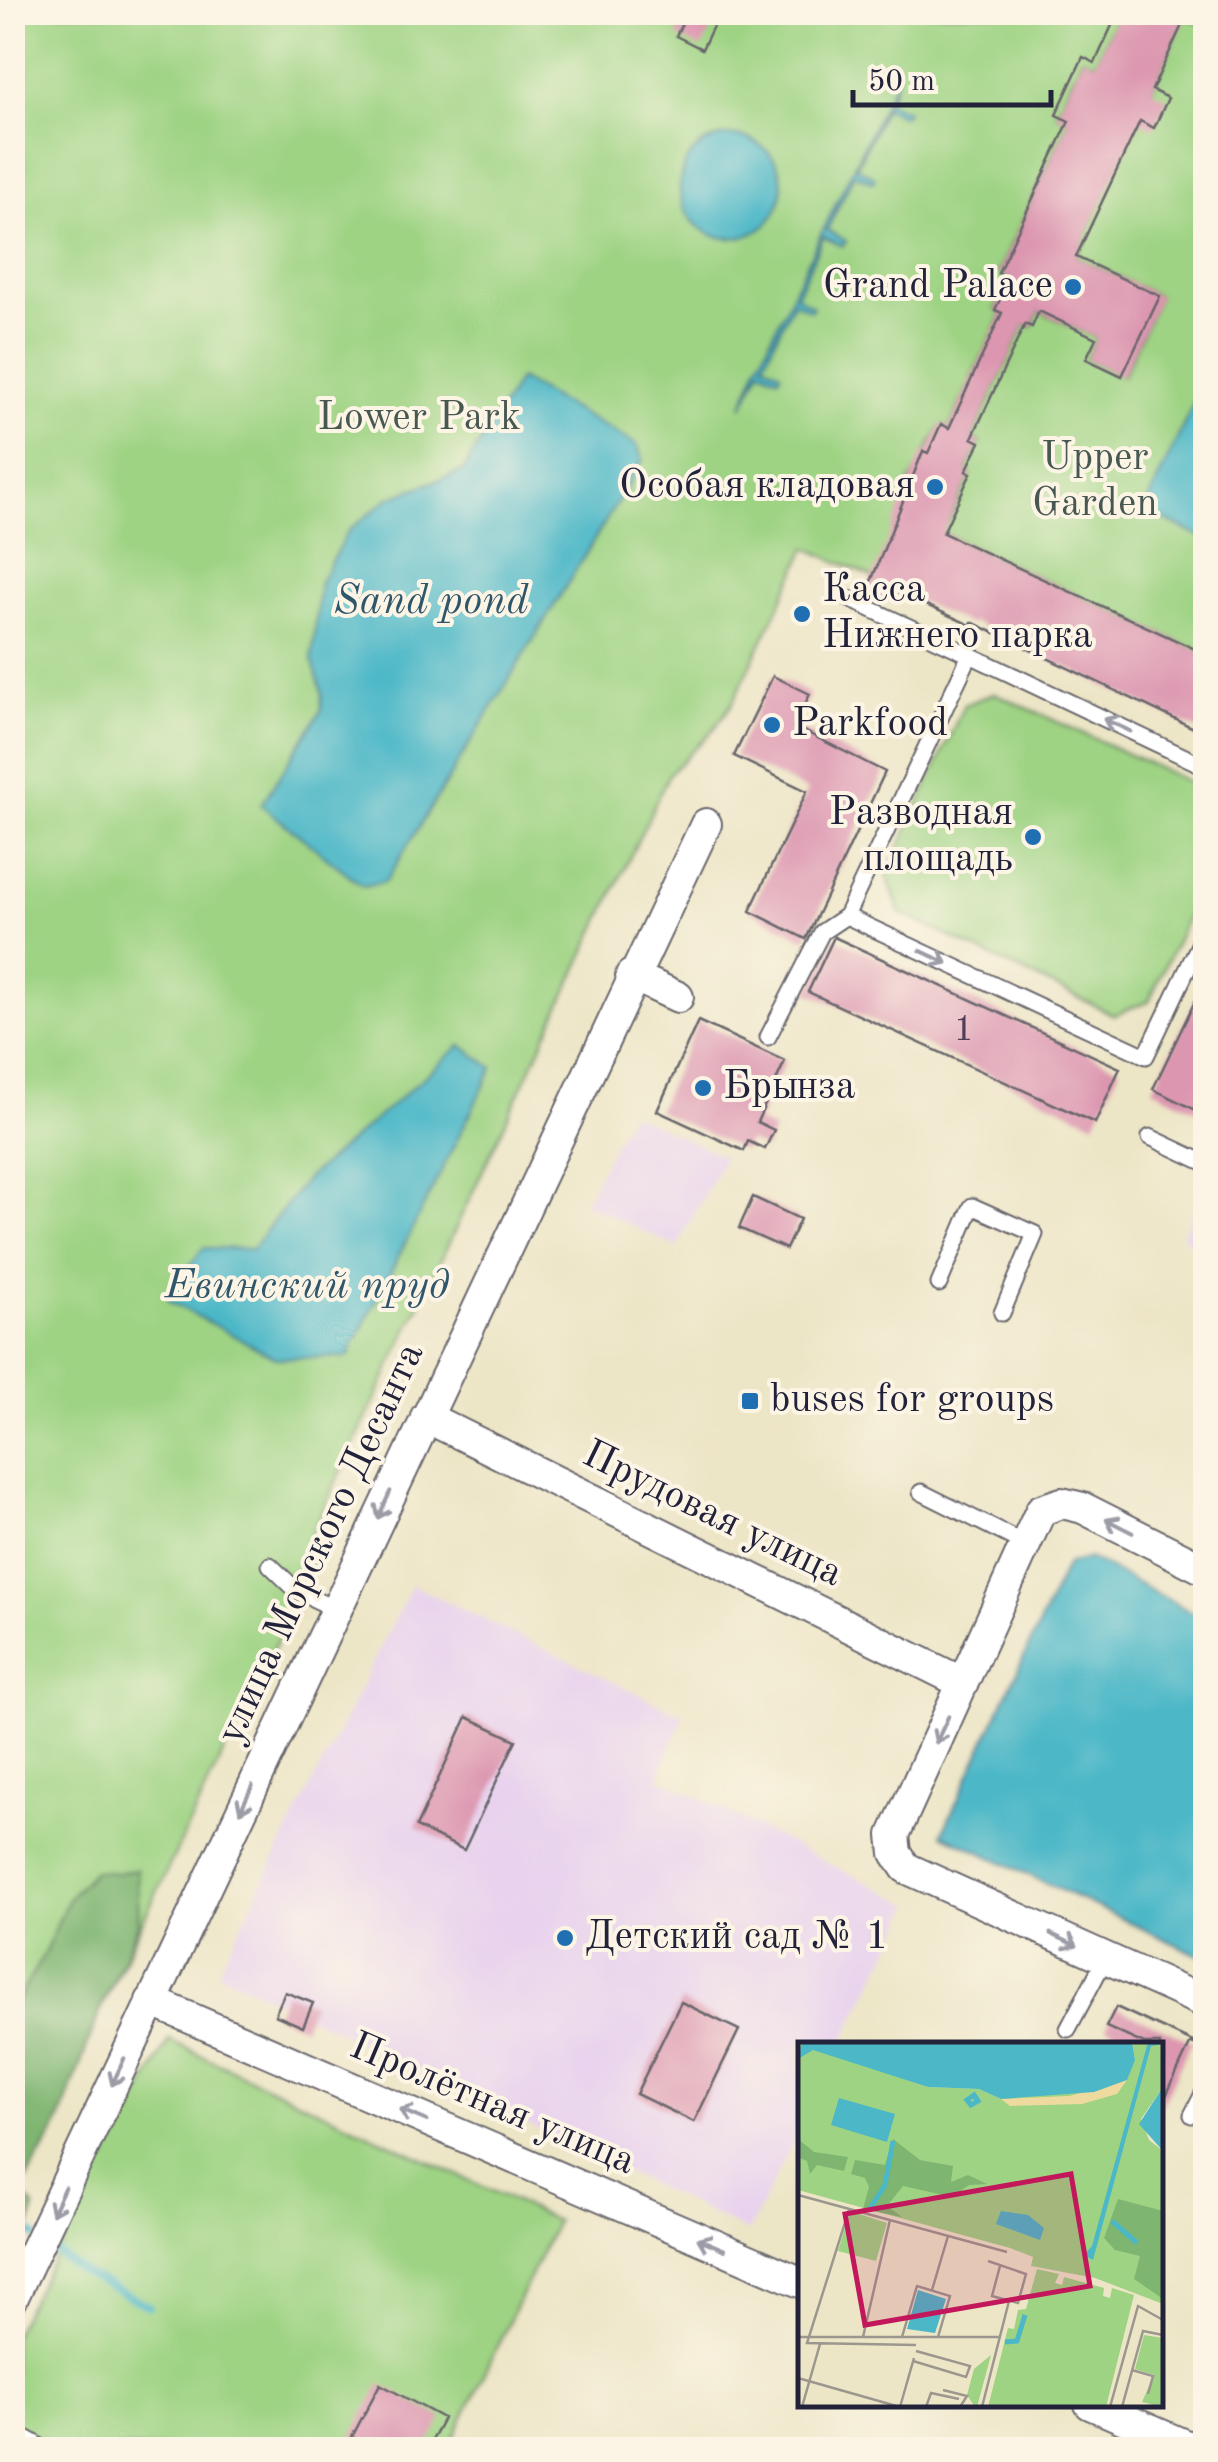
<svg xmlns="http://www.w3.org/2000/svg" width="1218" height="2462" viewBox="0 0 1218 2462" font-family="'Old Standard TT',serif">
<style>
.built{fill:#e8d2ee}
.green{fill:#9ed383;stroke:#607a5f;stroke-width:2.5}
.forest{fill:#7eb571;stroke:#506c56;stroke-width:2.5}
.water{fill:#4bb7c7;stroke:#366c81;stroke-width:2.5}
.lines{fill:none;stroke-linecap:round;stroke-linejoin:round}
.stream{stroke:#4bb7c7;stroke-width:8}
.building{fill:#dc96b0}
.lane-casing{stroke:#69666c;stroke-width:19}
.street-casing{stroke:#69666c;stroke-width:34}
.lane{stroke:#fff;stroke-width:15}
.street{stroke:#fff;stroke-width:30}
.oneway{stroke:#9c9ca7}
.poi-dot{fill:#1f6fb2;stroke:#fcf5e5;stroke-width:4}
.labels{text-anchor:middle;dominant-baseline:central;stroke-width:8;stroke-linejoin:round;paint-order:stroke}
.number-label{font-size:35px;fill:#503f58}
.poi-label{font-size:40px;fill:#22223b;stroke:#fcf5e5;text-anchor:start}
.park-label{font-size:40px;fill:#475751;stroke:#fcf5e5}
.street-label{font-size:40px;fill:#22223b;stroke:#fcf5e5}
.water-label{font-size:42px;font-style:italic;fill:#30566c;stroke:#fcf5e5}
.inset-river{fill:none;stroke:#4bb7c7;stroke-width:5}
.inset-road{fill:none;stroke:#9b978e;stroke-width:2.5}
.view{fill:#c2185b;fill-opacity:0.15;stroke:#c2185b;stroke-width:5}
.inset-edge{fill:none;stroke:#22223b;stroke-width:5}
</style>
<rect width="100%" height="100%" fill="#fcf5e5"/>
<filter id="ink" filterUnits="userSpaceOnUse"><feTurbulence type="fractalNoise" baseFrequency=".01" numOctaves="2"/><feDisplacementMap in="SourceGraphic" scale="20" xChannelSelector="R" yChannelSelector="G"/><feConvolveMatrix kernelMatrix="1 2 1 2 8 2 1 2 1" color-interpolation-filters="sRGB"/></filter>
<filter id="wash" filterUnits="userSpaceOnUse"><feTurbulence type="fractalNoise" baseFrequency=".0048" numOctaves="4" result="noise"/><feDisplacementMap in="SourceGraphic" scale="40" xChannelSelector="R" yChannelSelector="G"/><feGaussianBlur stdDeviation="2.25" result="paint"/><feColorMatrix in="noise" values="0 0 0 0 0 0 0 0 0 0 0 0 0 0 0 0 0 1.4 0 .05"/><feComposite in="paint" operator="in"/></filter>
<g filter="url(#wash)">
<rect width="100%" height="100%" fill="#ece5c6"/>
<!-- built -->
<path class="built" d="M 630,1113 L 724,1157 L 677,1247 L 584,1203 Z
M 1205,1187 L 1205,1252 L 1182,1236 Z
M 412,1585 L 684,1716 L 658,1777 L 912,1905 L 842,2044 L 800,2044 L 800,2128 L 748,2232 L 218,1972 Z"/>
<!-- green -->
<path class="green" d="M 13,13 L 1118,13 L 1095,63 L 1082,57 L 1056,114 L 1069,121 L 998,272 L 1010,278 L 995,309 L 1002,313 L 949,428 L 941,425 L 901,499 L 905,502 L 901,590 L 807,548 L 732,704 L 714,729 L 669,774 L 311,1536 L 324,1543 L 13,2192 Z
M 1205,16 L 1205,654 L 939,531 L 949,521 L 971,474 L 966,471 L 980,442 L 972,438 L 1025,324 L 1032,327 L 1039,311 L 1096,338 L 1086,359 L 1123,376 L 1159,296 L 1076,257 L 1185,17 L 1201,24 Z
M 994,693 L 1205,789 L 1205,878 L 1149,1001 L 1114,1015 L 900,913 L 887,875 L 964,705 Z
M 169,2040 L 556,2221 L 449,2449 L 61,2449 L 13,2424 L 12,2336 Z"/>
<!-- forest -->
<path class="forest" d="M 137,1869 L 139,1923 L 101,2008 L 57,2128 L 20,2190 L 34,2207 C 32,2228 25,2244 13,2260 L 13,2008 L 46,1950 L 68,1899 L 94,1871 L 118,1873 Z"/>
<!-- water -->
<path class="water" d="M 898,75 L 888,102 L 906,111 L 903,116 L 885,108 L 856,167 L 875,177 L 873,182 L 854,174 L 827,230 L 846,241 L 843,246 L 823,237 L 796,296 L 813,306 L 811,310 L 793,302 L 764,363 L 781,372 L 779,377 L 761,369 L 742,407 L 759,363 Z
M680 187a51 51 0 1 1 102 0a51 51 0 1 1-102 0Z
M 519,379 L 637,445 L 643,460 L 386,881 L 363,886 L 261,805 L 321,711 L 322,693 L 312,659 L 320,582 L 348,531 L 389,498 L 463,471 Z
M 1205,379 L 1206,539 L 1205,539 L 1148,512 L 1146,506 Z
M 461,1045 L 493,1068 L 348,1357 L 276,1358 L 169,1301 L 167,1296 L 203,1248 L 252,1249 L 306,1179 Z
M 1089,1558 L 1205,1619 L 1205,1958 L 942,1834 L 1067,1564 Z"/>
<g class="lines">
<!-- stream -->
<path class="stream" d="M 12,2219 L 35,2236
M 46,2245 L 82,2272 L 149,2306"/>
</g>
<g id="blocks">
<!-- building -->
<path class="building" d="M 687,12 L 713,12 L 709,20 L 715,22 L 702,49 L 676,36 Z
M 1118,12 L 1188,12 L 1152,90 L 1168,98 L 1154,128 L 1140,121 L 1076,257 L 1160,296 L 1122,376 L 1086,359 L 1096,338 L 1039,311 L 1032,327 L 1025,324 L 972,438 L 980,442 L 966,471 L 971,473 L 943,533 L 1206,654 L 1206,734 L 972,622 L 970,625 L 891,589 L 884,603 L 866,594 L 923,451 L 928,453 L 941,424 L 949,428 L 1002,313 L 995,310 L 1010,278 L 998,273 L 1069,121 L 1056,115 L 1083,57 L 1095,63 Z
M 773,676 L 810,694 L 794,726 L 885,772 L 806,939 L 750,911 L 807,791 L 734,756 Z
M 834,937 L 1120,1068 L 1095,1123 L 808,992 Z
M 1206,978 L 1206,1115 L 1153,1089 Z
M 698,1021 L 785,1061 L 757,1122 L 774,1130 L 765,1149 L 748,1141 L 744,1151 L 657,1111 Z
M 753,1197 L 800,1219 L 786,1249 L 739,1228 Z
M 467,1717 L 516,1740 L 464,1850 L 416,1827 Z
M 285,1992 L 313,2003 L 303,2027 L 275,2015 Z
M 681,2002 L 739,2030 L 694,2122 L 636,2094 Z
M 1116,2007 L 1197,2044 L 1190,2044 L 1160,2109 L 1160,2044 L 1144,2044 L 1106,2027 Z
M 380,2384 L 443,2418 L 426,2450 L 376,2450 L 352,2437 Z"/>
</g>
</g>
<g filter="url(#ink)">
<use href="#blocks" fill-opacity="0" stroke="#69666c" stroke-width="2.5"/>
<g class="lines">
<!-- lane casing -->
<g class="lane-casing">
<path id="lane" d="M 849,599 L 970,655
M 846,916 L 1146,1056 L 1206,930
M 768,1037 L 822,932 L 846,916 L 970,655 L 1206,767
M 1150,1137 L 1203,1162 L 1206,1158
M 939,1284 L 972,1206 L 1035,1234 L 1002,1313
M 921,1492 L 1025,1544
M 270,1565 L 297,1591 L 335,1609
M 1068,2029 L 1105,1959
M 1192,2115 L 1206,2088"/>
</g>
<!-- street casing -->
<g class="street-casing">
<path id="street" d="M 631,975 L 678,997
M 426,1417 L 963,1683
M 1206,1570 L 1083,1508 L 1062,1503 L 1041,1510 L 894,1835 L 896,1853 L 906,1868 L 1206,2003
M 151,2001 L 800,2282
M 12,2299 L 706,824
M 1090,2404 L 1196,2450
M 12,2439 L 32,2450"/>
</g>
<!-- lane -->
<use href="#lane" class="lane"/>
<!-- street -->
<use href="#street" class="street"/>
</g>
<!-- one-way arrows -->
<defs><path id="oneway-shaft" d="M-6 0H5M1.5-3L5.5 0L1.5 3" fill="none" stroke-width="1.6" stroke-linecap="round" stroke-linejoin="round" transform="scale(2.5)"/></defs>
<g class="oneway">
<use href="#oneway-shaft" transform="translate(1117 725) rotate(-155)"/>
<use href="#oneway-shaft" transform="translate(934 957) rotate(25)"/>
<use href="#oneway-shaft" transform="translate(384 1505) rotate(115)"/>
<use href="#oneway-shaft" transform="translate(1119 1526) rotate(-153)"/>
<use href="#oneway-shaft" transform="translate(942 1730) rotate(115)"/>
<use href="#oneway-shaft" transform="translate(246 1799) rotate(115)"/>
<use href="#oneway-shaft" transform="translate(1064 1940) rotate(25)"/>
<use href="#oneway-shaft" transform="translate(118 2072) rotate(115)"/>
<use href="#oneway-shaft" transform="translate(413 2115) rotate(-157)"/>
<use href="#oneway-shaft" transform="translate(58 2201) rotate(115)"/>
<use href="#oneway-shaft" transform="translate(711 2244) rotate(-157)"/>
</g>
</g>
<!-- markers -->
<g class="poi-dot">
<circle cx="1073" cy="287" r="10"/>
<circle cx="935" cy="487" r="10"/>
<circle cx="802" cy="614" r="10"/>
<circle cx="772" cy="725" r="10"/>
<circle cx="1033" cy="837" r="10"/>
<circle cx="703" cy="1088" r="10"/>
<rect x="740" y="1391" width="20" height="20" rx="5"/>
<circle cx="565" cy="1938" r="10"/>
</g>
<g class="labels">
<!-- number labels -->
<g class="number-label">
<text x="964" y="1030">1</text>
</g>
<!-- poi labels -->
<g class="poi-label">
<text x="1053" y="287" text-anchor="end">Grand Palace</text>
<text x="915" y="487" text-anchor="end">Особая кладовая</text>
<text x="822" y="591">Касса<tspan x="822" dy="46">Нижнего парка</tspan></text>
<text x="792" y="725">Parkfood</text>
<text x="1013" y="814" text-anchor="end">Разводная<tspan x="1013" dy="46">площадь</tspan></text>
<text x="723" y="1088">Брынза</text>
<text x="770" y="1401">buses for groups</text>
<text x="585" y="1938">Детский сад № 1</text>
</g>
<!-- park labels -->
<g class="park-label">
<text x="419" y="419">Lower Park</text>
<text x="1095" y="459">Upper<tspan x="1095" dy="46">Garden</tspan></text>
</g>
<!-- street labels -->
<g class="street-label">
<text transform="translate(712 1515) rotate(26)">Прудовая улица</text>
<text transform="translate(322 1544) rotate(-65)">улица Морского Десанта</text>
<text transform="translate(492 2105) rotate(23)">Пролётная улица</text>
</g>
<!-- water labels -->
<g class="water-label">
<text x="431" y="602">Sand pond</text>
<text x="307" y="1287">Евинский пруд</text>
</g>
</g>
<!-- overview -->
<g transform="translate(798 2042)">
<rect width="365" height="365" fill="#ece5c6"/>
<path d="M 0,0 L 130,45 L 181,47 L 203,57 L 337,18 L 334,0 L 365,2 L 365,45 L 343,77 L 351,98 L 365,109 L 365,262 L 297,236 L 233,224 L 235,215 L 212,206 L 0,148 ZM 52,169 L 89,181 L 78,219 L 40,209 ZM 239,227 L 261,232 L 257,241 L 264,243 L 266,235 L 306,246 L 305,254 L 312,256 L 314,246 L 336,253 L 308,365 L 190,365 L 210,286 L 216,287 L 220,268 L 228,267 ZM 346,293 L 365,296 L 365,365 L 344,360 L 356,333 L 337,327 ZM 193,313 L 179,365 L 177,365 L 169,353 L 176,327 Z" fill="#9ed383"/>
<path d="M 0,97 L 16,110 L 50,115 L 46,129 L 19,123 L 12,132 L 9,119 L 0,115 ZM 95,97 L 122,118 L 155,124 L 153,140 L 170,133 L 189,142 L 171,143 L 154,155 L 105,144 L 89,164 L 104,175 L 65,167 L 71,145 L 67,136 L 53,132 L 57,118 L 87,123 ZM 320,157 L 365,169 L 365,257 L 336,237 L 342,214 L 317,208 L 306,196 Z" fill="#7eb571"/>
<path d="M 329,38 L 319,52 L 284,62 L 212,64 L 203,57 L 271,54 Z" fill="#eeda9e"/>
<path d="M 4,0 L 334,0 L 337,18 L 329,38 L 296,50 L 203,57 L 181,47 L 130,45 L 15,8 L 0,17 ZM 350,0 L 365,0 L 365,2 L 353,4 L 295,218 L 286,213 L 294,204 ZM 365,45 L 365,109 L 341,82 ZM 41,56 L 97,72 L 89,100 L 33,83 ZM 203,169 L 230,173 L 246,186 L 242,198 L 198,182 ZM 120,248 L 148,257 L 137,291 L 109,287 Z" fill="#4bb7c7"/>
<path class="inset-river" d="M 176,53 L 180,59 L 173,63 L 169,58 ZM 71,168 L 87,143 L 95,99M 314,179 L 339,201M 207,300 L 219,299 L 227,273"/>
<path class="inset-road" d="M 0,153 L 209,210M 51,168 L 9,301 L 118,303M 190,219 L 228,232 L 220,261 L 194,254 L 202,224M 134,248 L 150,194M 0,295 L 202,295M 65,295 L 92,178M 104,295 L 119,244 L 152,254 L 140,295M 115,319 L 168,335 L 172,324 L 118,309M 334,328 L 355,334 L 350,352M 0,336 L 102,365M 145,348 L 169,354 L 162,365M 4,365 L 22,302M 102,365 L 116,316M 128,365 L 133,351 L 161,357M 184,365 L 211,259M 312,365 L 340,264 L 365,278M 324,365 L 345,289 L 365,293"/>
<path class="view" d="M 273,132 L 292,244 L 67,283 L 47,172 Z"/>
<rect width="365" height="365" class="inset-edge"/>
</g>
<!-- margin -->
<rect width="1218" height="2462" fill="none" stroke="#fcf5e5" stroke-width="50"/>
<!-- scale -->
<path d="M853 90v15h198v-15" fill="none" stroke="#22223b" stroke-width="5"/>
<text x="868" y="90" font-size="30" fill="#22223b" stroke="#fcf5e5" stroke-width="8" paint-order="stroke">50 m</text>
</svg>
